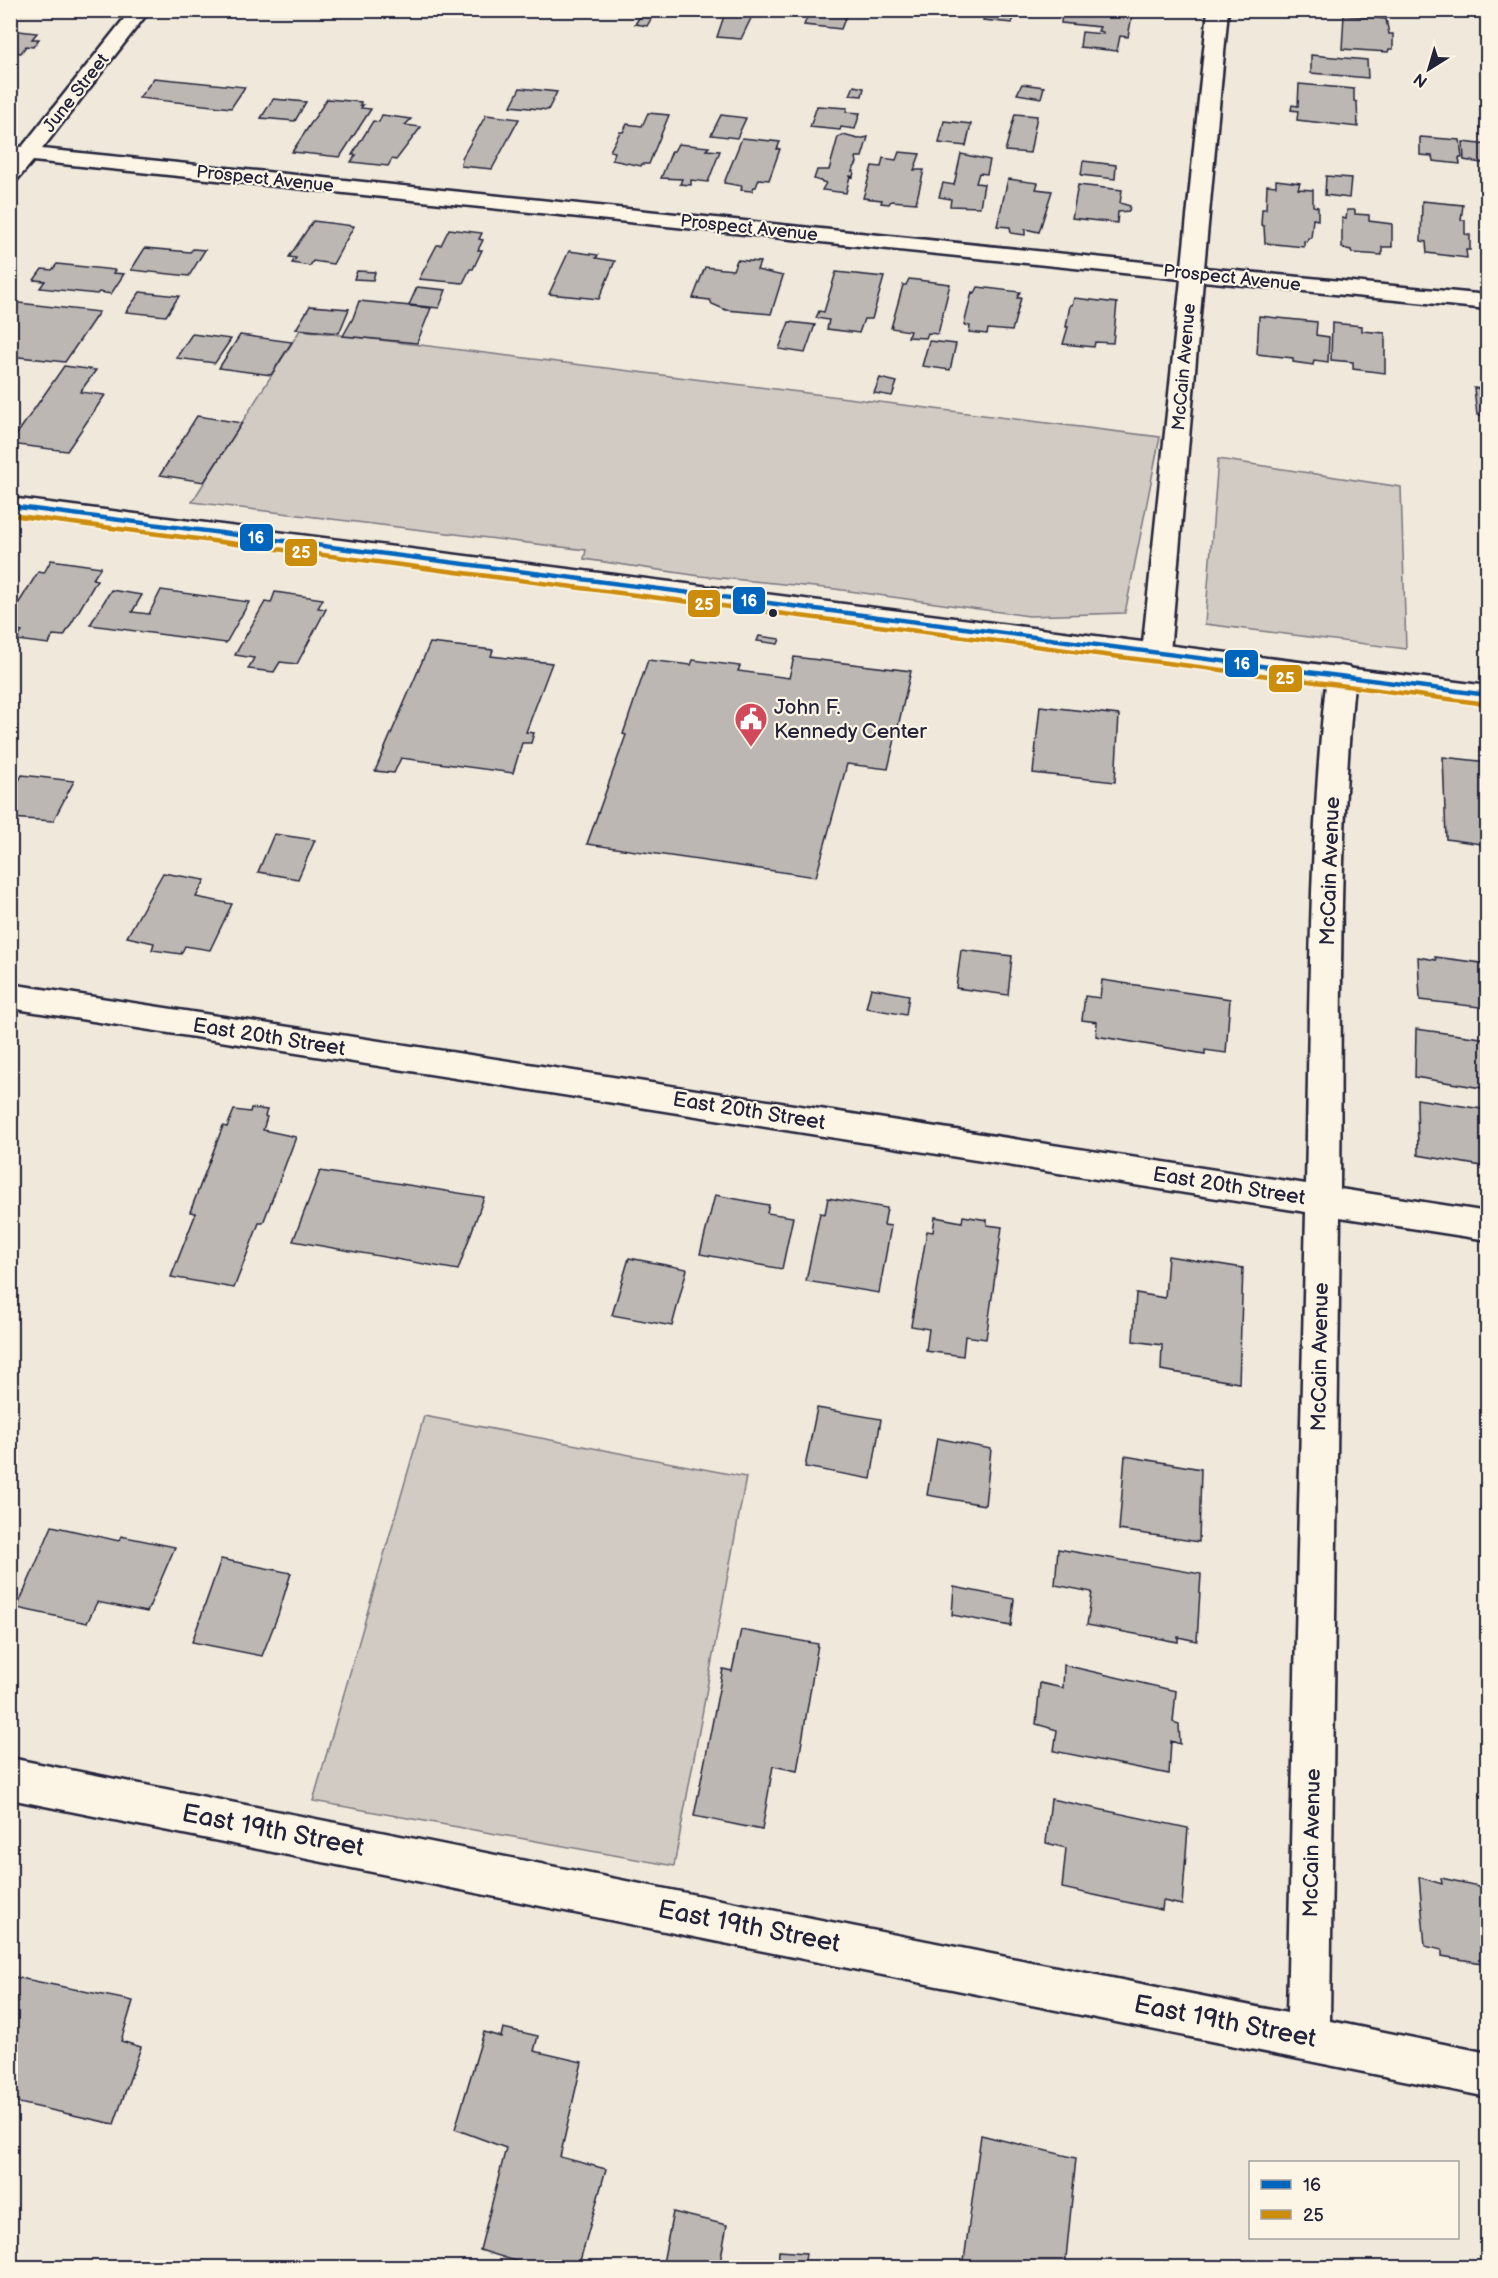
<svg xmlns="http://www.w3.org/2000/svg" width="1498" height="2278" viewBox="0 0 1498 2278" font-family="'Balsamiq Sans',sans-serif">
<style>
.green{fill:#d1cbc3;stroke:#7a767f;stroke-width:1.5}
.building{fill:#bcb7b3;stroke:#22223b;stroke-width:1.5}
.lines{fill:none;stroke-linecap:round;stroke-linejoin:round}
.minor-casing{stroke:#22223b;stroke-width:5}
.major-casing{stroke:#22223b;stroke-width:5}
.minor{fill:#fcf5e5;fill-rule:evenodd}
.major{fill:#fcf5e5;fill-rule:evenodd}
.bus-1-casing{stroke:#fcf5e5;stroke-width:8}
.bus-2-casing{stroke:#fcf5e5;stroke-width:8}
.bus-1{stroke:#0065bd;stroke-width:4.5}
.bus-2{stroke:#cc8c0c;stroke-width:4.5}
.bus-dot{fill:#22223b;stroke:#fcf5e5;stroke-width:2}
.labels{text-anchor:middle;dominant-baseline:central;stroke-width:4.5;stroke-linejoin:round;paint-order:stroke}
.far-street-label{font-size:18px;fill:#22223b;stroke:#fcf5e5}
.poi-label{font-size:21px;fill:#22223b;stroke:#fcf5e5;text-anchor:start}
.street-label{font-size:21px;fill:#22223b;stroke:#fcf5e5}
.near-street-label{font-size:26px;fill:#22223b;stroke:#fcf5e5}
.line-badge{stroke:#fcf5e5;stroke-width:2}
.badge-label{font-size:16px;text-anchor:middle;font-weight:bold;fill:#fff}
</style>
<rect width="100%" height="100%" fill="#efe8db"/>
<filter id="ink" filterUnits="userSpaceOnUse"><feTurbulence type="fractalNoise" baseFrequency=".0167" numOctaves="2"/><feDisplacementMap in="SourceGraphic" scale="12" xChannelSelector="R" yChannelSelector="G"/><feConvolveMatrix kernelMatrix="1 2 1 2 8 2 1 2 1" color-interpolation-filters="sRGB"/></filter>
<g filter="url(#ink)">
<!-- green -->
<path class="green" d="M 300,330 L 1160,437 L 1125,613 L 1029,616 L 835,589 L 700,576 L 584,559 L 586,550 L 192,502 Z
M 1218,459 L 1401,487 L 1406,649 L 1205,624 Z
M 424,1416 L 746,1477 L 674,1866 L 313,1801 Z"/>
<!-- building -->
<path class="building" d="M 307,10 L 340,10 L 337,15 L 306,12 Z
M 726,10 L 755,10 L 741,39 L 717,37 Z
M 810,10 L 841,10 L 848,11 L 841,29 L 804,25 Z
M 927,10 L 1015,10 L 1012,23 L 983,20 L 985,16 Z
M 1133,10 L 1128,37 L 1120,36 L 1117,51 L 1080,47 L 1082,32 L 1103,34 L 1103,32 L 1098,31 L 1100,27 L 1061,23 L 1062,14 L 1059,14 L 1060,11 Z
M 644,11 L 655,12 L 647,26 L 635,24 Z
M 1344,15 L 1386,19 L 1389,34 L 1393,34 L 1393,49 L 1389,49 L 1388,52 L 1342,49 Z
M 10,30 L 37,33 L 32,39 L 39,39 L 33,47 L 26,46 L 21,53 L 10,52 Z
M 1311,55 L 1367,60 L 1368,78 L 1311,73 Z
M 154,78 L 245,87 L 231,108 L 139,98 Z
M 1022,84 L 1044,87 L 1041,98 L 1017,94 Z
M 1299,84 L 1354,89 L 1354,101 L 1357,102 L 1358,127 L 1297,120 L 1298,111 L 1291,110 L 1292,105 L 1298,106 Z
M 854,86 L 864,88 L 862,96 L 850,95 Z
M 520,88 L 557,92 L 548,110 L 511,106 Z
M 273,99 L 306,102 L 295,121 L 261,118 Z
M 327,99 L 361,102 L 360,105 L 363,105 L 361,108 L 371,109 L 340,157 L 292,152 Z
M 817,106 L 847,108 L 846,112 L 860,113 L 855,129 L 841,127 L 840,130 L 810,127 Z
M 648,113 L 669,115 L 649,164 L 642,164 L 641,166 L 612,160 L 615,152 L 610,151 L 620,132 L 623,132 L 627,124 L 642,126 Z
M 1015,114 L 1037,116 L 1030,153 L 1005,151 Z
M 382,115 L 411,119 L 405,125 L 421,127 L 396,160 L 392,159 L 388,166 L 351,162 L 356,155 L 352,155 L 373,121 L 379,122 Z
M 486,115 L 519,119 L 492,169 L 461,166 L 462,158 Z
M 721,115 L 746,118 L 737,138 L 711,135 Z
M 944,121 L 971,124 L 966,146 L 939,143 Z
M 843,135 L 858,139 L 868,137 L 862,157 L 856,157 L 857,163 L 852,171 L 854,171 L 853,177 L 850,176 L 846,193 L 822,190 L 826,183 L 814,179 L 817,170 L 829,170 L 838,137 Z
M 1420,137 L 1460,140 L 1462,158 L 1459,158 L 1460,164 L 1433,161 L 1432,156 L 1420,155 Z
M 742,138 L 780,142 L 777,149 L 780,149 L 769,180 L 759,179 L 756,187 L 754,187 L 752,191 L 741,190 L 742,186 L 724,183 Z
M 1463,142 L 1488,145 L 1488,164 L 1464,160 Z
M 678,144 L 709,147 L 706,150 L 720,151 L 708,182 L 691,180 L 691,185 L 680,184 L 682,179 L 661,178 L 672,151 L 674,151 Z
M 899,152 L 920,154 L 914,170 L 924,170 L 916,203 L 891,201 L 889,204 L 881,203 L 882,200 L 863,198 L 872,166 L 881,167 L 883,158 L 896,160 Z
M 961,154 L 990,160 L 987,174 L 979,173 L 976,183 L 984,184 L 980,207 L 950,206 L 951,199 L 939,197 L 943,183 L 954,185 Z
M 1083,161 L 1116,165 L 1115,179 L 1081,175 Z
M 1326,176 L 1351,178 L 1349,198 L 1325,195 Z
M 1008,179 L 1038,183 L 1036,189 L 1052,191 L 1039,232 L 1025,229 L 1025,235 L 1011,233 L 1010,227 L 997,226 Z
M 1276,180 L 1300,183 L 1298,189 L 1313,190 L 1313,206 L 1318,207 L 1318,220 L 1313,219 L 1311,238 L 1308,238 L 1307,242 L 1304,241 L 1304,247 L 1265,243 L 1264,226 L 1261,225 L 1262,209 L 1266,209 L 1267,185 L 1276,186 Z
M 1078,185 L 1122,190 L 1120,203 L 1130,206 L 1129,211 L 1118,212 L 1117,223 L 1072,218 Z
M 1422,201 L 1463,205 L 1461,220 L 1465,220 L 1465,234 L 1470,235 L 1470,250 L 1466,250 L 1467,258 L 1427,253 L 1426,242 L 1421,241 Z
M 1347,210 L 1355,210 L 1355,214 L 1369,215 L 1369,221 L 1392,224 L 1392,247 L 1382,247 L 1382,255 L 1352,253 L 1351,250 L 1342,248 L 1342,218 L 1346,219 Z
M 313,221 L 354,226 L 333,264 L 313,261 L 310,266 L 292,263 L 296,258 L 289,257 Z
M 449,229 L 482,233 L 479,239 L 483,240 L 478,250 L 482,250 L 473,269 L 470,269 L 463,283 L 419,279 L 437,245 L 441,245 Z
M 145,248 L 190,252 L 193,249 L 205,250 L 189,276 L 131,270 Z
M 569,251 L 598,255 L 596,258 L 615,261 L 599,299 L 549,294 Z
M 737,260 L 760,262 L 757,270 L 783,276 L 771,314 L 726,310 L 712,304 L 710,300 L 693,298 L 705,267 L 733,270 Z
M 57,264 L 115,270 L 113,273 L 124,274 L 111,294 L 99,292 L 97,294 L 40,288 L 45,281 L 34,280 L 42,269 L 52,270 Z
M 357,271 L 375,272 L 373,280 L 354,279 Z
M 836,272 L 884,277 L 872,319 L 864,319 L 859,333 L 827,329 L 829,320 L 816,318 L 819,311 L 824,312 Z
M 909,279 L 950,284 L 938,334 L 928,333 L 926,338 L 908,337 L 910,331 L 891,328 L 903,285 L 906,285 Z
M 417,287 L 446,290 L 439,308 L 409,305 Z
M 978,287 L 1020,292 L 1017,298 L 1021,298 L 1012,331 L 988,329 L 987,334 L 969,332 L 970,326 L 964,325 L 972,292 L 975,293 Z
M 140,292 L 179,296 L 166,316 L 126,312 Z
M 1074,298 L 1117,303 L 1113,343 L 1095,342 L 1094,347 L 1063,344 L 1068,327 L 1066,327 L 1070,305 L 1072,305 Z
M 359,301 L 431,308 L 417,343 L 343,336 L 353,318 Z
M 10,302 L 99,312 L 65,362 L 10,356 Z
M 310,306 L 349,309 L 339,333 L 296,329 Z
M 1259,316 L 1317,322 L 1316,335 L 1329,337 L 1328,362 L 1314,360 L 1313,365 L 1293,362 L 1293,358 L 1257,354 Z
M 789,322 L 815,325 L 805,353 L 779,349 Z
M 1332,323 L 1362,326 L 1362,331 L 1385,333 L 1385,373 L 1353,369 L 1353,362 L 1331,360 Z
M 192,334 L 231,339 L 215,363 L 176,358 Z
M 240,335 L 292,342 L 271,375 L 219,368 Z
M 929,341 L 956,344 L 950,370 L 922,366 Z
M 64,366 L 96,370 L 80,392 L 105,395 L 67,451 L 10,444 Z
M 880,378 L 897,382 L 892,396 L 874,393 Z
M 1474,388 L 1488,390 L 1488,416 L 1477,415 Z
M 197,416 L 242,423 L 204,482 L 160,475 Z
M 51,560 L 101,567 L 93,579 L 97,580 L 64,636 L 53,635 L 49,644 L 16,640 L 22,632 L 10,629 L 10,617 L 38,572 L 44,573 Z
M 111,590 L 142,595 L 132,612 L 149,614 L 161,590 L 249,602 L 226,643 L 90,625 Z
M 275,592 L 323,599 L 318,608 L 326,609 L 297,664 L 280,662 L 274,672 L 248,669 L 254,658 L 235,655 L 265,602 L 271,603 Z
M 759,636 L 780,639 L 778,644 L 757,641 Z
M 430,643 L 493,650 L 491,656 L 552,663 L 526,732 L 534,733 L 531,743 L 522,743 L 513,773 L 401,758 L 394,773 L 375,771 Z
M 794,657 L 911,671 L 888,769 L 847,764 L 816,877 L 587,844 L 626,735 L 623,734 L 648,660 L 691,665 L 693,660 L 740,666 L 738,671 L 789,678 Z
M 1040,706 L 1119,715 L 1115,782 L 1033,773 Z
M 1443,757 L 1488,762 L 1488,845 L 1446,839 Z
M 22,775 L 74,781 L 53,821 L 10,818 L 10,797 Z
M 274,834 L 315,840 L 298,879 L 258,872 Z
M 163,873 L 205,880 L 196,897 L 232,904 L 210,950 L 185,946 L 181,954 L 152,950 L 154,943 L 127,937 Z
M 961,950 L 1012,956 L 1008,995 L 956,988 Z
M 1418,957 L 1436,960 L 1435,957 L 1488,964 L 1488,1008 L 1420,1000 Z
M 1102,980 L 1230,999 L 1226,1053 L 1205,1050 L 1205,1054 L 1096,1036 L 1097,1022 L 1082,1020 L 1085,996 L 1100,998 Z
M 871,988 L 909,995 L 906,1015 L 866,1008 Z
M 1416,1029 L 1488,1039 L 1488,1089 L 1415,1077 Z
M 1417,1099 L 1488,1110 L 1488,1167 L 1418,1155 Z
M 251,1108 L 267,1110 L 265,1116 L 267,1117 L 263,1130 L 296,1137 L 263,1223 L 259,1223 L 234,1288 L 171,1277 L 196,1213 L 190,1212 L 223,1126 L 227,1127 L 234,1110 L 250,1112 Z
M 320,1171 L 484,1197 L 458,1270 L 293,1241 Z
M 715,1195 L 769,1205 L 767,1213 L 793,1217 L 782,1269 L 700,1254 Z
M 828,1198 L 887,1208 L 884,1225 L 891,1226 L 879,1293 L 806,1281 L 820,1213 L 825,1214 Z
M 963,1216 L 987,1220 L 987,1225 L 1002,1227 L 986,1339 L 965,1336 L 963,1356 L 926,1351 L 929,1329 L 911,1326 L 927,1231 L 933,1232 L 935,1217 L 962,1222 Z
M 1168,1256 L 1243,1268 L 1239,1383 L 1161,1370 L 1162,1345 L 1133,1341 L 1136,1293 L 1165,1298 Z
M 629,1258 L 687,1269 L 672,1326 L 612,1315 Z
M 817,1408 L 881,1419 L 871,1479 L 805,1467 Z
M 937,1438 L 991,1449 L 985,1505 L 927,1495 Z
M 1125,1456 L 1201,1469 L 1199,1542 L 1119,1530 Z
M 52,1526 L 119,1541 L 121,1536 L 175,1547 L 147,1612 L 97,1602 L 87,1623 L 17,1608 Z
M 1058,1549 L 1201,1574 L 1197,1641 L 1178,1637 L 1178,1642 L 1087,1625 L 1092,1592 L 1055,1585 Z
M 221,1559 L 291,1573 L 278,1615 L 262,1656 L 192,1642 Z
M 954,1587 L 1014,1599 L 1011,1626 L 952,1615 Z
M 741,1630 L 818,1644 L 797,1771 L 773,1766 L 762,1830 L 694,1816 L 723,1669 L 732,1671 Z
M 1064,1665 L 1176,1691 L 1173,1722 L 1179,1724 L 1180,1744 L 1171,1741 L 1169,1774 L 1054,1751 L 1057,1730 L 1036,1724 L 1040,1683 L 1063,1688 Z
M 1051,1799 L 1188,1828 L 1182,1905 L 1163,1901 L 1162,1910 L 1062,1888 L 1066,1848 L 1046,1843 Z
M 1419,1877 L 1442,1884 L 1441,1878 L 1488,1888 L 1488,1964 L 1442,1956 L 1442,1950 L 1425,1946 Z
M 10,1976 L 133,2001 L 121,2041 L 141,2047 L 114,2124 L 10,2101 Z
M 503,2028 L 538,2036 L 534,2051 L 582,2062 L 560,2157 L 606,2169 L 578,2268 L 538,2268 L 480,2250 L 506,2148 L 455,2129 L 484,2032 L 501,2037 Z
M 981,2135 L 1076,2158 L 1065,2268 L 963,2268 Z
M 673,2212 L 727,2225 L 719,2268 L 662,2268 Z
M 779,2251 L 806,2253 L 804,2268 L 778,2268 Z"/>
<g class="lines">
<!-- minor casing -->
<g class="minor-casing">
<path id="minor" d="M 131,10 L 150,10 L 42,149 L 1182,266 L 1208,10 L 1228,10 L 1204,268 L 1488,295 L 1488,309 L 1203,281 L 1170,652 L 1166,658 L 1156,661 L 1146,658 L 1142,652 L 1181,279 L 33,161 L 17,180 L 10,182 L 10,161 L 13,159 L 10,158 L 10,146 L 22,147 Z
M 1341,666 L 1351,668 L 1355,675 C 1337,845 1342,1018 1340,1189 L 1488,1212 L 1488,1240 L 1340,1217 L 1330,2021 L 1488,2053 L 1488,2097 L 10,1799 L 10,1758 L 1287,2013 L 1306,1212 L 10,1008 L 10,984 L 1306,1184 C 1310,1014 1308,843 1327,675 L 1331,668 Z"/>
</g>
<!-- major casing -->
<g class="major-casing">
<path id="major" d="M 10,498 L 1488,686 L 1488,704 L 10,514 Z"/>
</g>
<!-- minor -->
<use href="#minor" class="minor"/>
<!-- major -->
<use href="#major" class="major"/>
<!-- bus-1 casing -->
<g class="bus-1-casing">
<path id="bus-1" d="M 10,506 L 1488,695"/>
</g>
<!-- bus-2 casing -->
<g class="bus-2-casing">
<path id="bus-2" d="M 10,515 L 1487,704"/>
</g>
<!-- bus-1 -->
<use href="#bus-1" class="bus-1"/>
<!-- bus-2 -->
<use href="#bus-2" class="bus-2"/>
</g>
</g>
<!-- icons -->
<defs>
<g id="civic-pin" transform="scale(1.725)"><path d="M0 17L-7.5 6A9.5 9.5 0 1 1 7.5 6Z" fill="#d1495b" stroke="#fcf5e5"/><path d="M-.6-6.5H3V-4.5H.6V-3L4-1V1h2V6H-6V1h2V-1L-.6-3ZM-1.2 2.5V6h2.4V2.5Z" fill="#fff"/></g>
</defs>
<g fill-rule="evenodd">
<use href="#civic-pin" x="751" y="719"/>
</g>
<!-- markers -->
<circle class="bus-dot" cx="773" cy="613" r="5"/>
<g class="labels">
<!-- far-street labels -->
<g class="far-street-label">
<text transform="translate(76 93) rotate(-52)">June Street</text>
<text transform="translate(265 179) rotate(6)">Prospect Avenue</text>
<text transform="translate(749 228) rotate(6)">Prospect Avenue</text>
<text transform="translate(1232 278) rotate(6)">Prospect Avenue</text>
<text transform="translate(1184 367) rotate(-85)">McCain Avenue</text>
</g>
<!-- poi labels -->
<g class="poi-label">
<text x="774" y="707">John F.<tspan x="774" dy="24">Kennedy Center</tspan></text>
</g>
<!-- street labels -->
<g class="street-label">
<text transform="translate(1330 871) rotate(-88)">McCain Avenue</text>
<text transform="translate(269 1037) rotate(9)">East 20th Street</text>
<text transform="translate(749 1111) rotate(9)">East 20th Street</text>
<text transform="translate(1229 1186) rotate(9)">East 20th Street</text>
<text transform="translate(1320 1357) rotate(-89)">McCain Avenue</text>
<text transform="translate(1312 1843) rotate(-89)">McCain Avenue</text>
</g>
<!-- near-street labels -->
<g class="near-street-label">
<text transform="translate(273 1831) rotate(11)">East 19th Street</text>
<text transform="translate(749 1927) rotate(11)">East 19th Street</text>
<text transform="translate(1225 2022) rotate(11)">East 19th Street</text>
</g>
</g>
<g class="line-badge">
<rect x="239" y="523" width="35" height="29" rx="6" fill="#0065bd"/>
<rect x="284" y="538" width="34" height="29" rx="6" fill="#cc8c0c"/>
<rect x="732" y="586" width="34" height="29" rx="6" fill="#0065bd"/>
<rect x="687" y="589" width="34" height="29" rx="6" fill="#cc8c0c"/>
<rect x="1224" y="649" width="35" height="29" rx="6" fill="#0065bd"/>
<rect x="1268" y="664" width="35" height="29" rx="6" fill="#cc8c0c"/>
</g>
<g class="badge-label">
<text x="256" y="543">16</text>
<text x="301" y="558">25</text>
<text x="749" y="606">16</text>
<text x="704" y="610">25</text>
<text x="1242" y="669">16</text>
<text x="1285" y="684">25</text>
</g>
<!-- margin -->
<rect width="1498" height="2278" fill="none" stroke="#fcf5e5" stroke-width="36"/>
<rect x="18" y="18" width="1462" height="2242" fill="none" stroke="#22223b" stroke-width="2" filter="url(#ink)"/>
<!-- legend -->
<rect x="1249" y="2161" width="210" height="78" fill="#fcf5e5" stroke="#a5a1a1" stroke-width="1.5"/>
<rect x="1261" y="2180" width="30" height="9" fill="#0065bd" stroke="#a5a1a1" stroke-width="1.5"/>
<text x="1303" y="2191" font-size="18" fill="#22223b">16</text>
<rect x="1261" y="2210" width="30" height="9" fill="#cc8c0c" stroke="#a5a1a1" stroke-width="1.5"/>
<text x="1303" y="2221" font-size="18" fill="#22223b">25</text>
<!-- north arrow -->
<g transform="translate(1429 69) rotate(217)" stroke="#fcf5e5" stroke-width="4.5" paint-order="stroke">
<path d="M0-4.5L10 22L0 15L-10 22Z" fill="#22223b"/>
<text y="-9" font-size="16" font-weight="bold" text-anchor="middle" fill="#22223b">N</text>
</g>
</svg>
